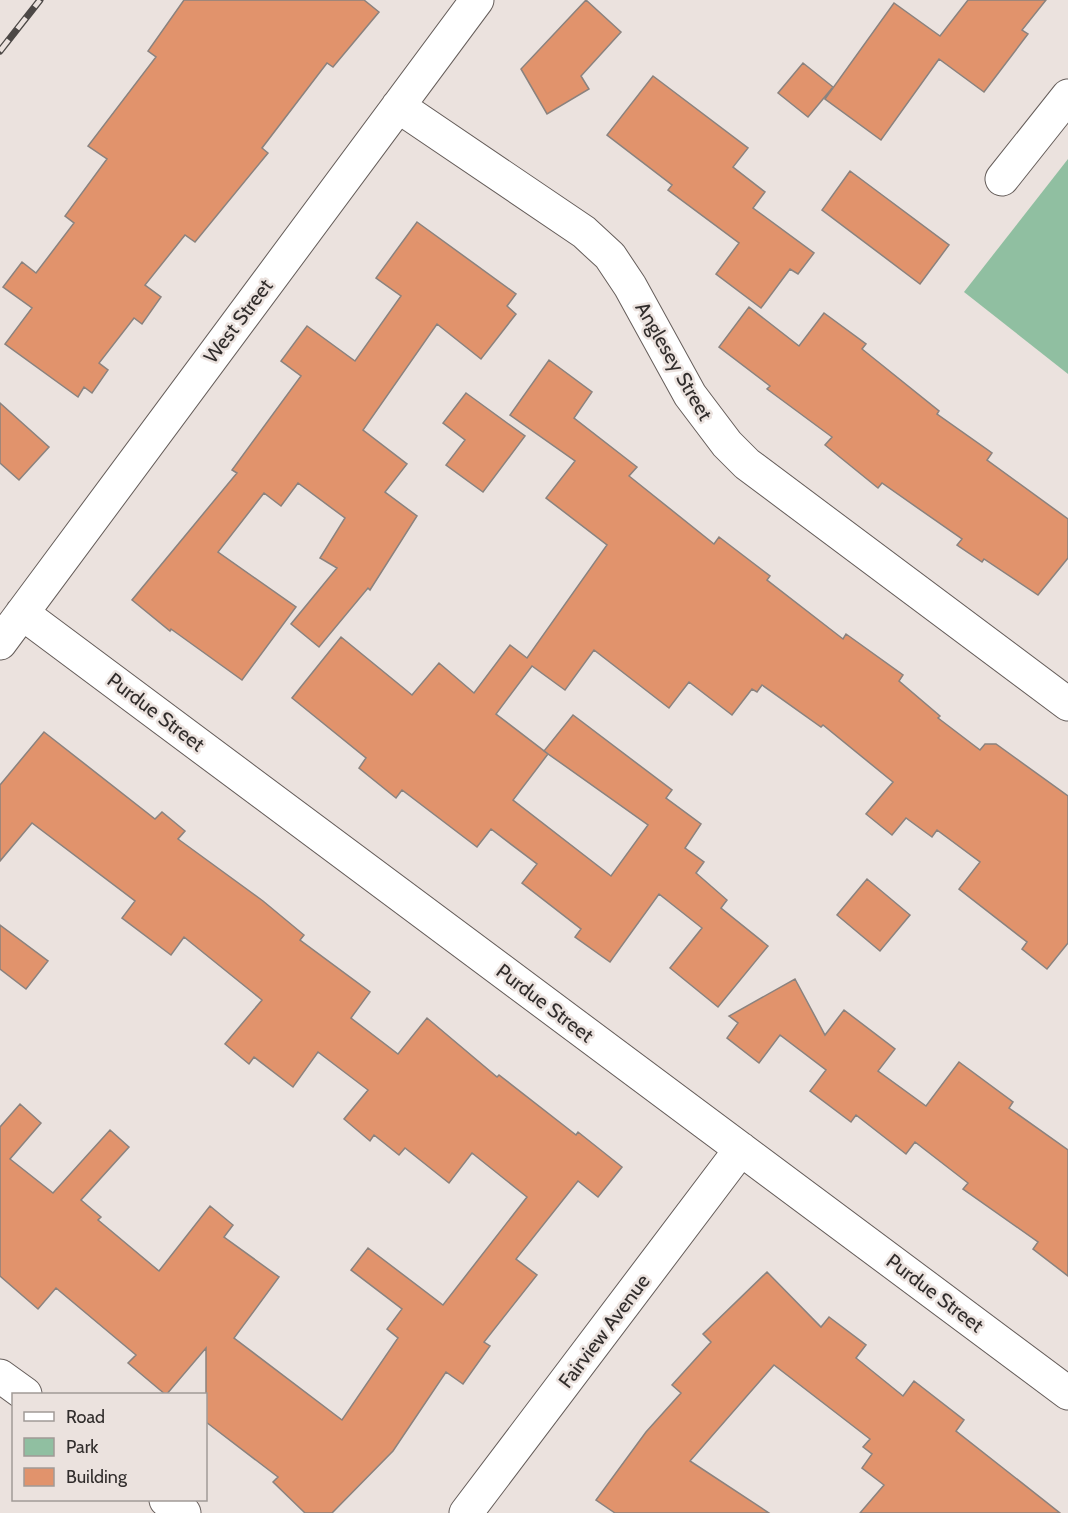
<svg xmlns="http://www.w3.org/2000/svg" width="1068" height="1513" viewBox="0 0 1068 1513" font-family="Cabin,sans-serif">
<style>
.green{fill:#90bfa1}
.building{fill:#e1936c;stroke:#8a827e;stroke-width:1.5}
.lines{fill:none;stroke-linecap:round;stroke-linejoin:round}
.minor-casing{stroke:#655d5a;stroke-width:35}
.minor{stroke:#fff;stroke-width:33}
.rail-casing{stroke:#4c4846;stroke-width:7}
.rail{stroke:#ebe2de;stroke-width:4.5;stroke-dasharray:14;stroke-linecap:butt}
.labels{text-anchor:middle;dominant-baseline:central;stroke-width:5;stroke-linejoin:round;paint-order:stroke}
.street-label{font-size:20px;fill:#312d2c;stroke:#ebe2de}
</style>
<rect width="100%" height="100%" fill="#ebe2de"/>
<!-- green -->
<path class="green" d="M 1068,159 L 1068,374 L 964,292 Z"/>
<!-- building -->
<path class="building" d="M 184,0 L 364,0 L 379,12 L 333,67 L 327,63 L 262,148 L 268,153 L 195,242 L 185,235 L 145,285 L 161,297 L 142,324 L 134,318 L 99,363 L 108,370 L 92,393 L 84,387 L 78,397 L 5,344 L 32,308 L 3,287 L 22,262 L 36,273 L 74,223 L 65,216 L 107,159 L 88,146 L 156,57 L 148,51 Z
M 586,0 L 621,32 L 581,76 L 589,89 L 547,114 L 521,69 Z
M 968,0 L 1046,0 L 1022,30 L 1028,34 L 984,92 L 939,59 L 881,140 L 825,99 L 894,3 L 940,36 Z
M 803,63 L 833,87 L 808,117 L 778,93 Z
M 653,76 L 748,148 L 733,167 L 765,192 L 753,208 L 814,253 L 798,274 L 790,269 L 761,308 L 716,274 L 739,243 L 668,190 L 672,185 L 607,135 Z
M 850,171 L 949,245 L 920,284 L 822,210 Z
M 417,222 L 516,294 L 507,306 L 516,314 L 481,359 L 437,324 L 363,430 L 407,464 L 385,492 L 417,516 L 370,590 L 368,588 L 319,647 L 291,624 L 337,568 L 320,558 L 345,518 L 298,483 L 281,506 L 264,493 L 218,552 L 296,607 L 242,680 L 171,629 L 170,631 L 132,600 L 237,473 L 232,470 L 301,376 L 281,361 L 307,326 L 355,361 L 401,296 L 376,278 Z
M 749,307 L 799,346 L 824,313 L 866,344 L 862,349 L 939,411 L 937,414 L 992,453 L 987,460 L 1068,519 L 1068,558 L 1038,595 L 984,559 L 982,562 L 957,545 L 962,539 L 882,483 L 878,488 L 825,445 L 832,437 L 767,389 L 770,386 L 719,347 Z
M 549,360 L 592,392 L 574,418 L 637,467 L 629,476 L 714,544 L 719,537 L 770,576 L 767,580 L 843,639 L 846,634 L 903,675 L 899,681 L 940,716 L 938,718 L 980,750 L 985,744 L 996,744 L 1068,796 L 1068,943 L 1047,969 L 1022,949 L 1027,942 L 959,889 L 980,862 L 937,830 L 932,837 L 906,818 L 892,835 L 866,814 L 893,782 L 823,725 L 821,727 L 762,685 L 757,692 L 752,689 L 732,715 L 689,682 L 669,708 L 594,650 L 565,690 L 532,666 L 496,714 L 548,754 L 513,800 L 611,876 L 648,825 L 544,751 L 573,715 L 672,790 L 666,798 L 701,824 L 685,848 L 704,862 L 696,873 L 727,900 L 721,908 L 768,946 L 718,1007 L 670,968 L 702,928 L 659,894 L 610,962 L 575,937 L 581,929 L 522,883 L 537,864 L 491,829 L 477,847 L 402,790 L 396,798 L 359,768 L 366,758 L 292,698 L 341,637 L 412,695 L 439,663 L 474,693 L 510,645 L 527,658 L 607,545 L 546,498 L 575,461 L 510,415 Z
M 466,393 L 525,436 L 483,492 L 446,465 L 465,440 L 443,423 Z
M 0,403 L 49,447 L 19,480 L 0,463 Z
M 44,732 L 155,819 L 162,812 L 185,831 L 178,839 L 263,901 L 304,935 L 300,940 L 370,992 L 351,1018 L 398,1054 L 427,1018 L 497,1077 L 499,1075 L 576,1135 L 578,1132 L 622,1167 L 598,1197 L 578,1181 L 516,1259 L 537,1275 L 484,1342 L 490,1346 L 463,1384 L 446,1372 L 393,1451 L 332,1513 L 305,1513 L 273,1482 L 278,1477 L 206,1422 L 206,1348 L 166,1395 L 128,1363 L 136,1355 L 56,1288 L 38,1309 L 0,1276 L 0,1127 L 20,1104 L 41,1123 L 10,1159 L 53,1193 L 110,1130 L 129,1147 L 81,1200 L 101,1217 L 98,1220 L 159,1271 L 210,1206 L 233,1225 L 224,1237 L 279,1277 L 234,1338 L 342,1420 L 398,1338 L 387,1329 L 402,1309 L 351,1270 L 368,1248 L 443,1305 L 527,1197 L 472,1153 L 449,1183 L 405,1148 L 399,1155 L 374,1135 L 370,1141 L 344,1119 L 368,1090 L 318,1052 L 293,1087 L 254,1057 L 249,1064 L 225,1044 L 262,1000 L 184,937 L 171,955 L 122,918 L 135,901 L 32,823 L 0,861 L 0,785 Z
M 867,879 L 910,915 L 880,951 L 837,915 Z
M 0,925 L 48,961 L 26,989 L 0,969 Z
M 795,979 L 825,1035 L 844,1010 L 895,1049 L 878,1071 L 926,1106 L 959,1062 L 1013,1102 L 1009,1108 L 1068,1150 L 1068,1276 L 1033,1249 L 1038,1242 L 963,1189 L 968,1183 L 915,1142 L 906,1154 L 856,1115 L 851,1122 L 810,1091 L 826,1070 L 780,1035 L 759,1063 L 727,1038 L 738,1023 L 729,1016 Z
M 767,1272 L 821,1327 L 829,1317 L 866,1345 L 856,1358 L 903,1396 L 914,1381 L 964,1420 L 956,1431 L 1060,1513 L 860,1513 L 884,1485 L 862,1468 L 872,1454 L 863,1447 L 870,1439 L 774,1365 L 690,1461 L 769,1513 L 615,1513 L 596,1500 L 646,1432 L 681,1393 L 672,1385 L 711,1342 L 703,1334 Z"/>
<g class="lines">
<!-- minor casing -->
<g class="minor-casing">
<path id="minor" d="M 398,106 L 584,232 L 610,256 L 630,286 L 690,395 L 727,444 L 747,464 L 1068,704
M 1002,179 L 1068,96
M 22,613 L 1068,1393
M 0,643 L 477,0
M 0,1376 L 25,1394
M 166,1500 L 184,1513
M 466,1513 L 741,1149"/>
</g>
<!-- minor -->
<use href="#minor" class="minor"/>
<!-- rail casing -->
<g class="rail-casing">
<path id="rail" d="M 0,51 L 40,0"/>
</g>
<!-- rail -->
<use href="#rail" class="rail"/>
</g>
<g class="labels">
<!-- street labels -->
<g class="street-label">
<text transform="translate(238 321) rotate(-53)">West Street</text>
<text transform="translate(674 361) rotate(60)">Anglesey Street</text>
<text transform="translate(156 712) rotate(37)">Purdue Street</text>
<text transform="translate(545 1003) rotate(37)">Purdue Street</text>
<text transform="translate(935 1293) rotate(37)">Purdue Street</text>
<text transform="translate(604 1331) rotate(-53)">Fairview Avenue</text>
</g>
</g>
<!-- legend -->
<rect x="12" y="1393" width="195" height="108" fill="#ebe2de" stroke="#a19a97" stroke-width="1.5"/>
<rect x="24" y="1412" width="30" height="9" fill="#ffffff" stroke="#a19a97" stroke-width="1.5"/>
<text x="66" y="1423" font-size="18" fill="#312d2c">Road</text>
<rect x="24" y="1438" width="30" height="18" fill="#90bfa1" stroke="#a19a97" stroke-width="1.5"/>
<text x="66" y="1453" font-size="18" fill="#312d2c">Park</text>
<rect x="24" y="1468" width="30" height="18" fill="#e1936c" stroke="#a19a97" stroke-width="1.5"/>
<text x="66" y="1483" font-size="18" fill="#312d2c">Building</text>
</svg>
